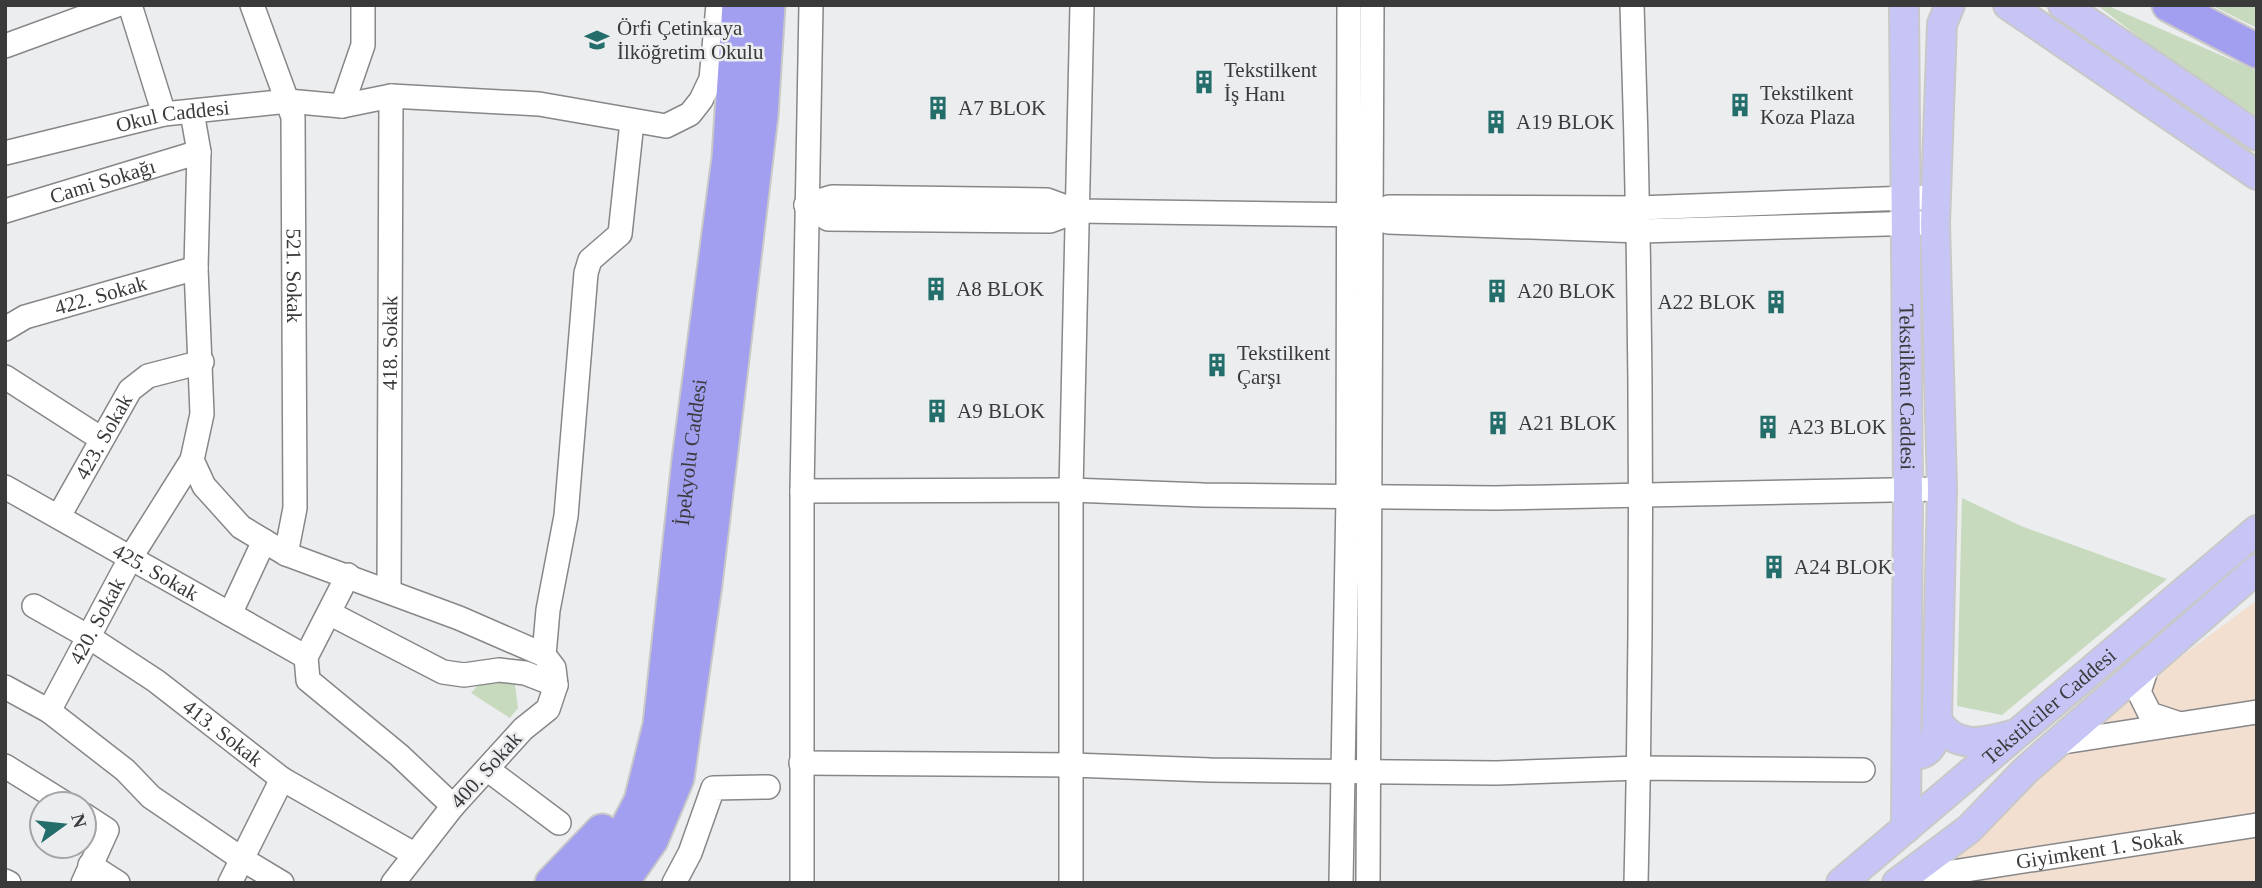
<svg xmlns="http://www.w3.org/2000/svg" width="2262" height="888" viewBox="0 0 2262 888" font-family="'Times New Roman',serif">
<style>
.industrial{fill:#f3dfd0}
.green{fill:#c7dabd}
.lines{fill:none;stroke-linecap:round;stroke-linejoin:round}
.minor-casing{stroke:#878789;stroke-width:26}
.major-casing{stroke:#c8c8c8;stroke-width:32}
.highway-casing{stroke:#c8c8c8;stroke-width:37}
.minor{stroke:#fff;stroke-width:23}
.major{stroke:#c7c5f6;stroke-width:28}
.highway{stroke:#a29ef0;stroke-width:33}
.labels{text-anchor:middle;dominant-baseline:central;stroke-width:5;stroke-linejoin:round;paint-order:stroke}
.poi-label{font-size:21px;fill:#3a3a3b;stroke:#ecedef;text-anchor:start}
.street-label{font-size:21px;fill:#3a3a3b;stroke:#ecedef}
</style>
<rect width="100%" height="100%" fill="#ecedef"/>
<!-- industrial -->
<path class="industrial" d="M 2257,600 L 2257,883 L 1911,883 L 2120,702 Z"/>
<!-- green -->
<path class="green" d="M 2027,5 L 2036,5 L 2257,155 L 2257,160 Z
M 2097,5 L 2106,5 L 2257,71 L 2257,116 L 2218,98 Z
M 2211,5 L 2257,5 L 2257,28 Z
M 1962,498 L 2021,526 L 2167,579 L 2002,715 L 1957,706 Z
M 506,675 L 515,685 L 518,708 L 510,718 L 471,693 L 483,680 Z"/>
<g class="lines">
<!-- minor casing -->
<g class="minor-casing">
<g id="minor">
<path d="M 130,5 L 164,114"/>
<path id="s1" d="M 252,5 L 293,117 L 295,508 L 286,554"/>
<path d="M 1632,5 C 1642,298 1643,590 1636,883"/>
<path d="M 5,46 L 117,5"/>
<path d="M 342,106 L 363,45 L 363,5"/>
<path d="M 192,112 L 199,152 L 196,268 L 202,414 L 192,460 L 204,486 L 241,527 L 286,554 L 459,618 L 544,655 L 554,668 L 556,685 L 548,709 L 523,729 L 453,806 L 393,883"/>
<path id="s2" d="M 5,153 L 164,114 L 288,101 L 342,106 L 391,96 L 539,104 L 666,126 L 690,114 L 701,100 L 711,79 L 718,5"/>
<path d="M 806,205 L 832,197 L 1047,200 L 1077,211 L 1370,215 L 1388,222 L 1640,231 L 1922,223"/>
<path d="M 806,205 L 828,219 L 1050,221 L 1077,211"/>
<path d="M 1389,207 L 1639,208 L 1936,197"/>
<path id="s3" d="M 5,211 L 199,152"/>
<path id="s4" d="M 5,329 L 25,317 L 196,268"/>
<path d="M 5,377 L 100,438"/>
<path id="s5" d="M 5,487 L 306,657"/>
<path d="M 802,491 L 1071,490 L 1203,495 L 1495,498 L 1942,489"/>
<path id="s6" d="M 59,516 L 130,390 L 148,376 L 202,362"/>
<path d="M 348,575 L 306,657 L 308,680 L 399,755 L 453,806"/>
<path id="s7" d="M 389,590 L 391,96"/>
<path id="s8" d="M 34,606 L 89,637 L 156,681 L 282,779 L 414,854"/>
<path d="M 329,613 L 443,672 L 464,675 L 499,670 L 525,673 L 556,685"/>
<path d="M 230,614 L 264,541"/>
<path d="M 544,655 L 548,610 L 566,516 L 586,273 L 590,260 L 620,234 L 632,122"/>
<path d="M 2148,664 L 2139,692 L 2150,714 L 2177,723"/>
<path d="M 5,687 L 49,711 L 125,770 L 151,797 L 242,859 L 282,883"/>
<path id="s9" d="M 49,711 L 131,557 L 192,460"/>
<path d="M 2057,743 L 2257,712"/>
<path d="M 801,763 L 1072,765 L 1210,770 L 1496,773 L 1639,768 L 1863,770"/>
<path d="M 5,766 L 66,804"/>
<path d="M 487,769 L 559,823"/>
<path d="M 90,865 L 118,883"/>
<path id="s10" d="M 1901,880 L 2257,825"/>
<path d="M 5,881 L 9,883"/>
<path d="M 83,883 L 107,830 L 84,815"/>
<path d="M 230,883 L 282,779"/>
<path d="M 674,883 L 690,853 L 713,788 L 768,787"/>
<path d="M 802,883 L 802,491 L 811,5"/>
<path d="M 1071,883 L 1071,490 L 1082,5"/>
<path d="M 1341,883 L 1348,497 L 1349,5"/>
<path d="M 1368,883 L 1372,5"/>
</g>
</g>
<!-- major casing -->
<g class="major-casing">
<g id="major">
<path id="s11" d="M 1904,5 L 1908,489 L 1906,828"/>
<path d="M 2008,5 L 2257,175"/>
<path d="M 2063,5 L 2257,136"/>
<path d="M 1937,720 C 1954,750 1983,743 2012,735"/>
<path d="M 1907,747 L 1914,755 C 1934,754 1936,736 1937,720 L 1942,489 L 1935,223 L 1942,24 L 1950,5"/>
<path id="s12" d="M 1841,883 L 2257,530"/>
<path d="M 1897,883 L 1969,829 L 2026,770 L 2257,569"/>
</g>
</g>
<!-- highway casing -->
<g class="highway-casing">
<g id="highway">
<path d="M 2169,5 L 2257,51"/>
<path d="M 552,883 L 602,831"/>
<path id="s13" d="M 586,883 L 624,834 L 641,801 L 660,725 L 689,460 L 729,158 L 739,5"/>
<path d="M 621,883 L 651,840 L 677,778 L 705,584 L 761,115 L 768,5"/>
</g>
</g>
<!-- minor -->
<use href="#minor" class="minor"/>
<!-- major -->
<use href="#major" class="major"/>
<!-- highway -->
<use href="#highway" class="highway"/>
</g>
<!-- icons -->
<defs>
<g id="school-bare" transform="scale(1.89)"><path d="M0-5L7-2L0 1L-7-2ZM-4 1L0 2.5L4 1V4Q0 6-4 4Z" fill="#236e6b" stroke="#ecedef" stroke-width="2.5" paint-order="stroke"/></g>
<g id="building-bare" transform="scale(1.89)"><path d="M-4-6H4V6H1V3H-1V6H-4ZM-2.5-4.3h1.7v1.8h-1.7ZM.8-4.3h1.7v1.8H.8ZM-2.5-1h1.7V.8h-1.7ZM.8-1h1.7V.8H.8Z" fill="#236e6b" stroke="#ecedef" stroke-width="2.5" paint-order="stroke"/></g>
</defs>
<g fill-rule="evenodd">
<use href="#school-bare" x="597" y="40"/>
<use href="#building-bare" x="1204" y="82"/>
<use href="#building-bare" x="1740" y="105"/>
<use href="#building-bare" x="938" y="108"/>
<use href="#building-bare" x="1496" y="122"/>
<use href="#building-bare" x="936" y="289"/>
<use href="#building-bare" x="1497" y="291"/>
<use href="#building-bare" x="1776" y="302"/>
<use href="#building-bare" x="1217" y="365"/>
<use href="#building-bare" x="937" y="411"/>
<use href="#building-bare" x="1498" y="423"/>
<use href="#building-bare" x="1768" y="427"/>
<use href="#building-bare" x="1774" y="567"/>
</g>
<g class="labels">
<!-- poi labels -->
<g class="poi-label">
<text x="617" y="28">Örfi Çetinkaya<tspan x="617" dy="24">İlköğretim Okulu</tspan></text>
<text x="1224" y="70">Tekstilkent<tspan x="1224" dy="24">İş Hanı</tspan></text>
<text x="1760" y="93">Tekstilkent<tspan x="1760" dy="24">Koza Plaza</tspan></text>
<text x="958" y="108">A7 BLOK</text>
<text x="1516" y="122">A19 BLOK</text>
<text x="956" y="289">A8 BLOK</text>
<text x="1517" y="291">A20 BLOK</text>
<text x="1756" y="302" text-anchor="end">A22 BLOK</text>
<text x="1237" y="353">Tekstilkent<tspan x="1237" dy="24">Çarşı</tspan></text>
<text x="957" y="411">A9 BLOK</text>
<text x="1518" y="423">A21 BLOK</text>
<text x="1788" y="427">A23 BLOK</text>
<text x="1794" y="567">A24 BLOK</text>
</g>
<!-- street labels -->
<g class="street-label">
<text stroke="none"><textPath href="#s2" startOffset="172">Okul Caddesi</textPath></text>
<text stroke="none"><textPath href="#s3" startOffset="102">Cami Sokağı</textPath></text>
<text stroke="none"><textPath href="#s1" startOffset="278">521. Sokak</textPath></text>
<text stroke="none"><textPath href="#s4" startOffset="102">422. Sokak</textPath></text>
<text stroke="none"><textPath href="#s7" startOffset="247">418. Sokak</textPath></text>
<text stroke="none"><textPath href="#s11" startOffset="382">Tekstilkent Caddesi</textPath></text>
<text stroke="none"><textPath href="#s6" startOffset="91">423. Sokak</textPath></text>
<text stroke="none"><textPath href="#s13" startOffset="452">İpekyolu Caddesi</textPath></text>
<text stroke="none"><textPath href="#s5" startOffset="173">425. Sokak</textPath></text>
<text stroke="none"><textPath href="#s9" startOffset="102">420. Sokak</textPath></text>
<text stroke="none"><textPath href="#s12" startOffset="273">Tekstilciler Caddesi</textPath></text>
<text stroke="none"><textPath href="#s8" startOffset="228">413. Sokak</textPath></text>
<text transform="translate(486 770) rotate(-48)">400. Sokak</text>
<text stroke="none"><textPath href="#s10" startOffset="201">Giyimkent 1. Sokak</textPath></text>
</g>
</g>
<!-- border -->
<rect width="2262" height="888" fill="none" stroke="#3a3a3b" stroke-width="14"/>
<!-- north arrow -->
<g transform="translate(63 825) rotate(75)"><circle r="33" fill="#ecedef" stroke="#a5a5a7" stroke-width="2"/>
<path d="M0-5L12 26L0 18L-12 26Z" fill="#236e6b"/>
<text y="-10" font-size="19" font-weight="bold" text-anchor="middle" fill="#3a3a3b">N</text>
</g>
</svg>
